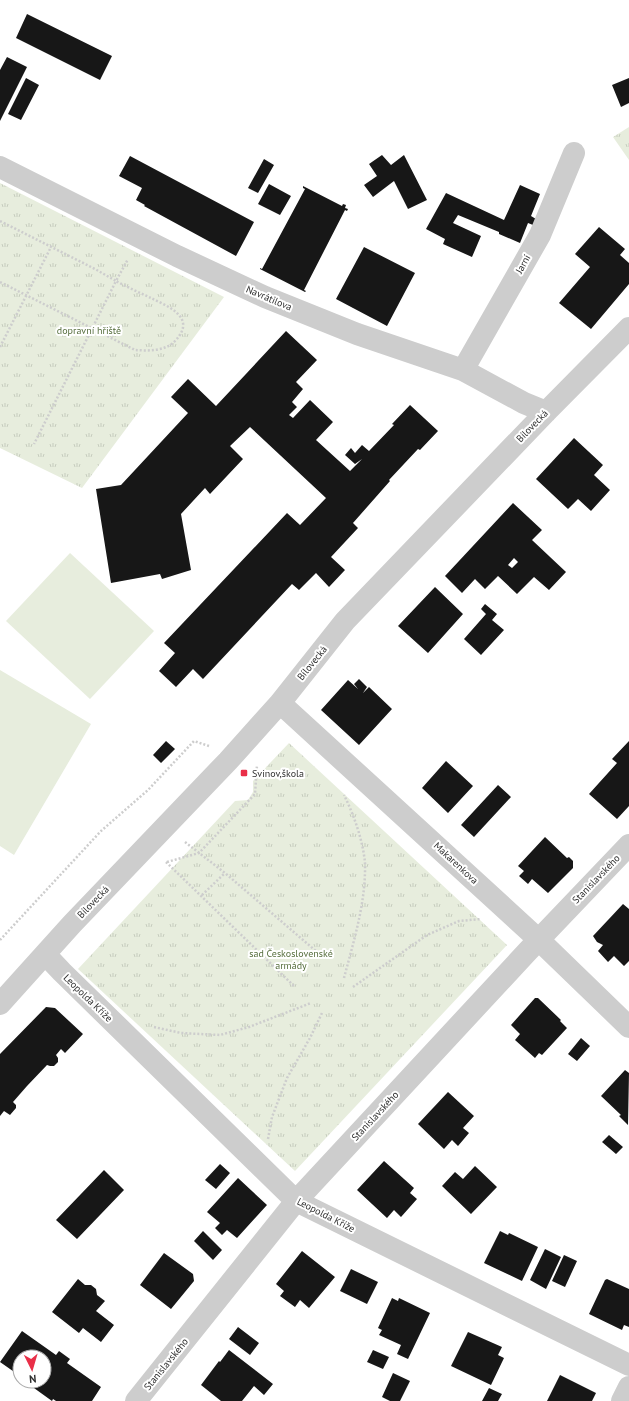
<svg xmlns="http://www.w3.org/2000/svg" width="629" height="1401" viewBox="0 0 629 1401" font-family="'PT Sans',sans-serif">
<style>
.grass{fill:url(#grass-tufts)}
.pitch{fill:#e7eddd}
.building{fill:#171717;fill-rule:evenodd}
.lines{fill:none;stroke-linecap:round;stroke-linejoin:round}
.path{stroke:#cdcdcd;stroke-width:2.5;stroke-dasharray:2 2;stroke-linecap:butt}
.minor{stroke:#cdcdcd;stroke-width:22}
.poi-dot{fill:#e92f48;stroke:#fff;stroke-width:1.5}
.labels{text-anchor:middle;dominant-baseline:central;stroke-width:4;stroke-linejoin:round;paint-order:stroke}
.street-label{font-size:10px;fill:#303030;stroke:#fff}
.park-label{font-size:10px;fill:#556d3c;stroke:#fff}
.poi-label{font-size:10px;fill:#303030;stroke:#fff;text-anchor:start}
</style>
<defs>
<pattern id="grass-tufts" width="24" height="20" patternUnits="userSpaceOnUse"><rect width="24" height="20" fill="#e7eddd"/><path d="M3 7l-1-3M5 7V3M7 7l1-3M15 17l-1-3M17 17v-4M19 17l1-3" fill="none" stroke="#c6ccbe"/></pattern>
</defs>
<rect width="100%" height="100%" fill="#fff"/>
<!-- grass -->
<path class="grass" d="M 629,127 L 629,160 L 613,137 Z
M 0,183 L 224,297 L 82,488 L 0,448 Z
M 289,743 L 507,945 L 295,1171 L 78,969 L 235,801 L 248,800 L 253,792 L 253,781 Z"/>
<!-- pitch -->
<path class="pitch" d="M 70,553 L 154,631 L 90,699 L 6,621 Z
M 0,670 L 91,724 L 14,855 L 0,846 Z"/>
<!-- building -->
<path class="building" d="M 27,14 L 112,56 L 100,80 L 16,38 Z
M 7,57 L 27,67 L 0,121 L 0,70 Z
M 26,78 L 39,85 L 21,120 L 8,114 Z
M 629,78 L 629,103 L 621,107 L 612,85 Z
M 382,155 L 391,165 L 404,155 L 427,200 L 408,209 L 394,181 L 373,197 L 364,185 L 377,176 L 369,164 Z
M 130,156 L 254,222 L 236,256 L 144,206 L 145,205 L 136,200 L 142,188 L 119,176 Z
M 264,159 L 274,165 L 258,193 L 248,188 Z
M 269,184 L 291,196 L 280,215 L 258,204 Z
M 520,185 L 540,194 L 531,216 L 536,219 L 533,225 L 528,223 L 520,243 L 499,234 L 499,232 L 458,215 L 453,223 L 481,236 L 472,257 L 443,244 L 445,239 L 426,229 L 446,193 L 504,220 Z
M 303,186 L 342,206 L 343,204 L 346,205 L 345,208 L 348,209 L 347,211 L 345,210 L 304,290 L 306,291 L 305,292 L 260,269 L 260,268 L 262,269 L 305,189 L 303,188 Z
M 599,227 L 625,249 L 620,255 L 629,263 L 629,284 L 591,329 L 559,303 L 590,267 L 575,254 Z
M 364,247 L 415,273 L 387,326 L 336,299 Z
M 286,331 L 317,360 L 296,382 L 303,389 L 292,402 L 297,407 L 289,415 L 293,418 L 310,400 L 333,422 L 316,440 L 350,471 L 362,459 L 355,464 L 345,455 L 351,448 L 355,453 L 362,445 L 369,451 L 394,425 L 392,424 L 410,405 L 438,431 L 420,450 L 418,449 L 389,480 L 390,481 L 353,523 L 358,528 L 331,557 L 345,570 L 329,587 L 316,573 L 299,590 L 292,584 L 203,679 L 193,669 L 176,687 L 159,671 L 175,653 L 164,643 L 287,513 L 300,525 L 326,498 L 250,427 L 230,446 L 243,459 L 210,494 L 205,488 L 181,514 L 191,570 L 162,579 L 160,574 L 111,583 L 96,489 L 121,485 L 188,413 L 171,397 L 188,379 L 216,406 Z
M 574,438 L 603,465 L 594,475 L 610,490 L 591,511 L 578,499 L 568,509 L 536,479 Z
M 513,503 L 542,530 L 532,540 L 566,572 L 549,590 L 534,577 L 517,594 L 498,576 L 485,589 L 475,579 L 462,593 L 445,576 ZM 514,558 L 518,562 L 512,568 L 508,565 Z
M 435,587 L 463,614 L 428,653 L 398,626 Z
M 485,604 L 497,614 L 492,620 L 504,630 L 481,655 L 464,639 L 486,614 L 481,609 Z
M 359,679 L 367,687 L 363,693 L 369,687 L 392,709 L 359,745 L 321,710 L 348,680 L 358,689 L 354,684 Z
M 166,741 L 175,749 L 161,763 L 153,755 Z
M 629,741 L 629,806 L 617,819 L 589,794 L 617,763 L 612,759 Z
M 446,761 L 473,786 L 448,813 L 422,788 Z
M 498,785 L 511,797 L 474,837 L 461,825 Z
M 545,837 L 567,858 L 569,857 L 573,861 L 573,868 L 548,893 L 532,879 L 528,884 L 519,876 L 524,871 L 518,866 Z
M 623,904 L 629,909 L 629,961 L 624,966 L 614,956 L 608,962 L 598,951 L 603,945 L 597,942 L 593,936 Z
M 535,998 L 538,998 L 561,1020 L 560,1021 L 567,1028 L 542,1055 L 539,1053 L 535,1058 L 515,1040 L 520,1034 L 511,1025 Z
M 46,1007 L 55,1008 L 83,1034 L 65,1053 L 61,1049 L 56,1055 L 58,1058 L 58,1062 L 54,1066 L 50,1066 L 47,1065 L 27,1086 L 13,1102 L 16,1105 L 16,1108 L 10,1115 L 4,1111 L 0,1116 L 0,1054 Z
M 581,1038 L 590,1046 L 577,1061 L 568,1054 Z
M 625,1070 L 629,1073 L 628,1125 L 619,1116 L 621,1115 L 601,1096 Z
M 448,1092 L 474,1116 L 463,1128 L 469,1133 L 458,1146 L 452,1140 L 444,1149 L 418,1124 Z
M 609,1135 L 623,1147 L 616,1154 L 602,1142 Z
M 384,1161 L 414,1188 L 410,1193 L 417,1199 L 401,1217 L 394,1210 L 387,1218 L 357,1190 Z
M 220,1164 L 230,1173 L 216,1189 L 205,1180 Z
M 475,1166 L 497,1187 L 471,1214 L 442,1186 L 455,1172 L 463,1179 Z
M 104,1170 L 124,1190 L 77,1239 L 56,1220 Z
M 238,1178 L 267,1205 L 237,1238 L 227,1230 L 222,1235 L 215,1228 L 220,1223 L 207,1212 Z
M 203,1231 L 222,1250 L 213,1260 L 194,1241 Z
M 500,1231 L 508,1235 L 509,1233 L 538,1247 L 522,1281 L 484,1263 Z
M 545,1249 L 561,1257 L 546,1289 L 530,1280 Z
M 302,1251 L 335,1277 L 309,1308 L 300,1300 L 295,1307 L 280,1296 L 284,1291 L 276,1284 Z
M 164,1253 L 193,1274 L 194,1281 L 171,1309 L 140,1285 Z
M 564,1255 L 577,1261 L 565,1287 L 552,1281 Z
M 351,1269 L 378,1282 L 367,1304 L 340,1291 Z
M 78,1279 L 85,1285 L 91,1285 L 96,1289 L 97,1295 L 105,1301 L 96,1311 L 114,1325 L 101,1342 L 83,1328 L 79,1333 L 52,1312 Z
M 607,1279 L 629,1289 L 629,1327 L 624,1325 L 622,1330 L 589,1314 L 605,1280 Z
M 392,1298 L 398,1301 L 399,1298 L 430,1313 L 408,1359 L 397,1354 L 401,1345 L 379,1335 L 382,1330 L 378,1328 Z
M 238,1327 L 259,1343 L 250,1355 L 229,1339 Z
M 22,1331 L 56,1355 L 59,1351 L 70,1359 L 67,1363 L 101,1387 L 92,1401 L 56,1401 L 53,1399 L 52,1401 L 27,1383 L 28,1381 L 44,1381 L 44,1357 L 20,1357 L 20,1376 L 0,1362 Z
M 468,1332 L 502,1347 L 498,1355 L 504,1358 L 491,1385 L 451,1366 Z
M 229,1350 L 273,1384 L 264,1395 L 254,1386 L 242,1401 L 221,1401 L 201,1385 L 219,1361 L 220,1362 Z
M 373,1350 L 389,1357 L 383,1369 L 367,1362 Z
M 393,1373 L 410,1381 L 400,1401 L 390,1401 L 382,1397 Z
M 560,1375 L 596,1393 L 592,1401 L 547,1401 Z
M 489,1388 L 502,1394 L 498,1401 L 482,1401 Z"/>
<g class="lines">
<!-- path -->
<path class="path" d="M 0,221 L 95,269 L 116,281 L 34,444
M 0,282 L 135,350 C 148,351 166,351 175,341 C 198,317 167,306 149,297 C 138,292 127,287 116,281 L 128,259
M 0,347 L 51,247
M 185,842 L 225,873 L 324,958
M 166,862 L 295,987
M 167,862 L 199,853 L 255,794 L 257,765
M 202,895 L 225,873
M 0,940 L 101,831 L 148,790 L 194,741 L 209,746
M 344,978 C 354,940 366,902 365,863 C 363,841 354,815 344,795
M 353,987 L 427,935 L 459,921 L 481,919
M 154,1027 L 181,1033 L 220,1035 L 249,1027 L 311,1003
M 268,1139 L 272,1117 L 287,1078 L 310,1038 L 322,1013"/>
<!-- minor -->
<path class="minor" d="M 0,167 L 177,256 L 265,297 L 357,334 L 463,370 L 524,403 L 546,412
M 463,370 L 540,235 L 574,153
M 280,703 L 539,940 L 629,1027
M 45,954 L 62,972 L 296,1201 L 629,1365
M 0,1004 L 72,924 L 228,761 L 280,703 L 345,621 L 546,412 L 629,328
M 136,1401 L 296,1201 L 527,952 L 629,845
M 622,1401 L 629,1387"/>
</g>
<!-- markers -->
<rect class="poi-dot" x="240" y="769" width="8" height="8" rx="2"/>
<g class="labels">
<!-- street labels -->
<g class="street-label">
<text transform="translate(523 264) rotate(-61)">Jarní</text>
<text transform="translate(269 298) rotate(23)">Navrátilova</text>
<text transform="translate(532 426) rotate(-46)">Bílovecká</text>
<text transform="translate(312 663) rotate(-51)">Bílovecká</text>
<text transform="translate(456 863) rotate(43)">Makarenkova</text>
<text transform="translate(596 879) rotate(-46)">Stanislavského</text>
<text transform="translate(93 902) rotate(-46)">Bílovecká</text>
<text transform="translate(88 998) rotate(44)">Leopolda Kříže</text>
<text transform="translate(375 1116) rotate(-47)">Stanislavského</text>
<text transform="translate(326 1215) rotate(27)">Leopolda Kříže</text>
<text transform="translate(166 1364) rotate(-51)">Stanislavského</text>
</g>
<!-- park labels -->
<g class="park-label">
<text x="89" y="330">dopravní hřiště</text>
<text x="291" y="953">sad Československé<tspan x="291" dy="12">armády</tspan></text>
</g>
<!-- poi labels -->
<g class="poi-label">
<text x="252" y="773">Svinov,škola</text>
</g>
</g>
<!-- north arrow -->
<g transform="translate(32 1369) rotate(175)"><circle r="19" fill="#ffffff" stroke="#acacac"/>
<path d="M0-3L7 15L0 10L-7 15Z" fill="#e92f48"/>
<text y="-6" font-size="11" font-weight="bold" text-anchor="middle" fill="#303030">N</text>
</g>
</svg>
